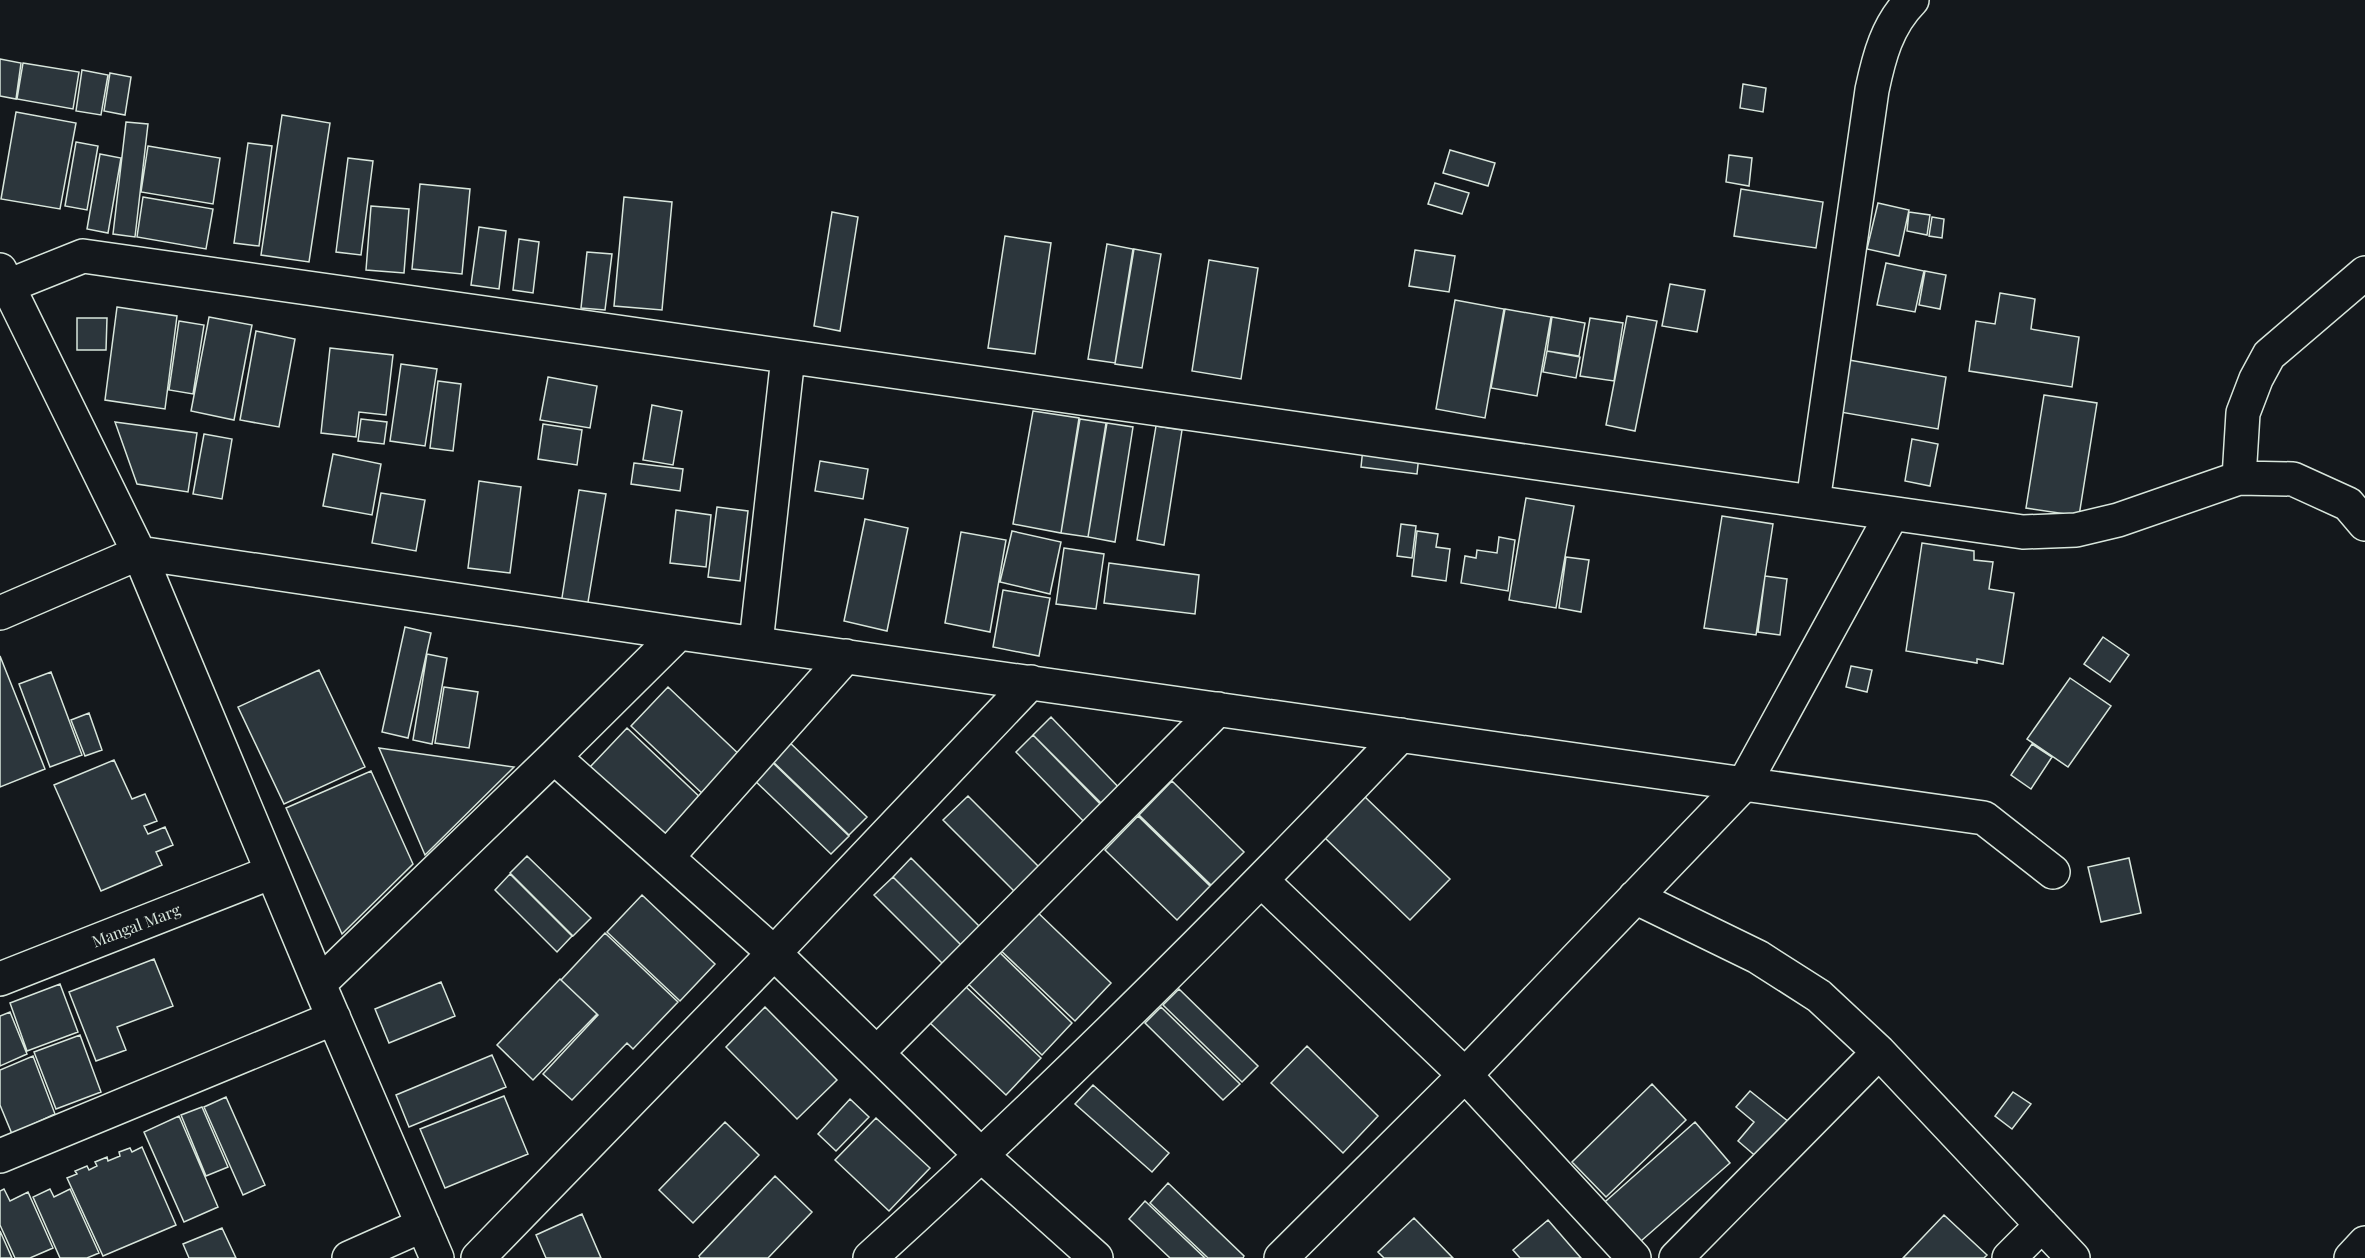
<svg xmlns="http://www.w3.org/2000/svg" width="2365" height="1258" viewBox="0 0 2365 1258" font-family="'Playfair Display',serif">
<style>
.building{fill:#2c363c;stroke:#d8e6dc;stroke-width:1.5}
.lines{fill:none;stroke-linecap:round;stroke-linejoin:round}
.minor-casing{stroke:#d8e6dc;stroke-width:36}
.minor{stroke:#14181c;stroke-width:33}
.labels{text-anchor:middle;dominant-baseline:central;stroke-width:4.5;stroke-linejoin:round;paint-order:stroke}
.street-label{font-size:16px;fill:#d8e6dc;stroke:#14181c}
</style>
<rect width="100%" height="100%" fill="#14181c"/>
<!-- building -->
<path class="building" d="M 0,59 L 21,63 L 16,99 L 0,96 Z
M 23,63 L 79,72 L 73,109 L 17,99 Z
M 82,70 L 108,75 L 101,115 L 76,111 Z
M 110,73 L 131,77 L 125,115 L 104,111 Z
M 1743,84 L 1766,88 L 1763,112 L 1740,108 Z
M 16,112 L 76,123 L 60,209 L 1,199 Z
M 282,115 L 330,123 L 309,262 L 261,255 Z
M 126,122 L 148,124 L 135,237 L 113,234 Z
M 76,142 L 98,146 L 87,210 L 65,206 Z
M 248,143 L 272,146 L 259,246 L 234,243 Z
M 148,146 L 220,158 L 213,204 L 141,192 Z
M 1450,150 L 1495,163 L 1488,186 L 1443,173 Z
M 100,154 L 121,158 L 108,233 L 87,229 Z
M 1729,155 L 1752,158 L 1749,186 L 1726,182 Z
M 348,158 L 373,161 L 361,255 L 336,252 Z
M 1435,183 L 1469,193 L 1462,214 L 1428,204 Z
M 420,184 L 470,189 L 462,274 L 412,269 Z
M 1741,189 L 1823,202 L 1816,248 L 1734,236 Z
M 143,197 L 213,209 L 206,249 L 137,237 Z
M 624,197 L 672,202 L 662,310 L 614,306 Z
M 1878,203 L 1909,210 L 1899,256 L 1867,249 Z
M 371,206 L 409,209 L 404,273 L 366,270 Z
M 832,212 L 858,217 L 840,331 L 814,326 Z
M 1909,212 L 1930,215 L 1927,235 L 1907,231 Z
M 1932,217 L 1944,219 L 1942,238 L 1929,236 Z
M 479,227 L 506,231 L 499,289 L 471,285 Z
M 1005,236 L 1051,243 L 1035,354 L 988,348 Z
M 519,239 L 539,242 L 533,293 L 513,290 Z
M 1107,244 L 1133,249 L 1115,363 L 1088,359 Z
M 1134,249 L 1161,254 L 1142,368 L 1115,364 Z
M 1415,250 L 1455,256 L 1449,292 L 1409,286 Z
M 587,252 L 612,254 L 605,310 L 581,308 Z
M 1209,260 L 1258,268 L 1241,379 L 1192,371 Z
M 1886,263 L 1924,271 L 1915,312 L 1877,305 Z
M 1925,271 L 1946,275 L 1940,309 L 1919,305 Z
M 1670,284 L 1705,290 L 1697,332 L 1662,326 Z
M 2000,293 L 2035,299 L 2031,329 L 2079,337 L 2072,387 L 1969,371 L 1976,321 L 1995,324 Z
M 1455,300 L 1504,309 L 1485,418 L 1436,409 Z
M 117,307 L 177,316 L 165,409 L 105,400 Z
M 1505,309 L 1551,317 L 1537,396 L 1491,388 Z
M 1627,316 L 1657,321 L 1635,431 L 1606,425 Z
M 209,317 L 252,325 L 234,420 L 191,411 Z
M 1552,317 L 1585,323 L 1579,356 L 1547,351 Z
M 77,318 L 107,318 L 106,350 L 77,350 Z
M 1590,318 L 1623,323 L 1614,381 L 1580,376 Z
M 179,321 L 204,325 L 193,394 L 169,390 Z
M 256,331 L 295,339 L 279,427 L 240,420 Z
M 330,348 L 393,355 L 386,415 L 359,412 L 356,437 L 321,433 Z
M 1547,351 L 1580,357 L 1576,378 L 1543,372 Z
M 1849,360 L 1946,377 L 1938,429 L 1840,412 Z
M 401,364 L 437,369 L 425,446 L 390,441 Z
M 548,377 L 597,386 L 590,428 L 540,420 Z
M 438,381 L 461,384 L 453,451 L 430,448 Z
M 2044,395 L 2097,403 L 2079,516 L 2026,508 Z
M 652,405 L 682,411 L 673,465 L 643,460 Z
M 1033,411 L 1079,418 L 1061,533 L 1013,524 Z
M 361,419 L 387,422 L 384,444 L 358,441 Z
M 1080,419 L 1106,423 L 1088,537 L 1061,533 Z
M 115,422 L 197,433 L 188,492 L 137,484 Z
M 1107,423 L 1133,427 L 1115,542 L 1088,537 Z
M 543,424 L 582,430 L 577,465 L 538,459 Z
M 1156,426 L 1182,430 L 1164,545 L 1137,540 Z
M 204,434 L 232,439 L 222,499 L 193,494 Z
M 1912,439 L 1938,444 L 1930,486 L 1905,481 Z
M 1363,448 L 1419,455 L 1417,474 L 1361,467 Z
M 333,454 L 381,464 L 372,515 L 323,506 Z
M 820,461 L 868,469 L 863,499 L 815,491 Z
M 634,463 L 683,469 L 680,491 L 631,484 Z
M 479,481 L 521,487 L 510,573 L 468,568 Z
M 579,490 L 606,494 L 587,608 L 561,604 Z
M 381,493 L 425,500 L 416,551 L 372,543 Z
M 1526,498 L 1574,506 L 1556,608 L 1509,600 Z
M 717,507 L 748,511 L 740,581 L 708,577 Z
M 676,510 L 711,515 L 706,567 L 670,563 Z
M 1722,516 L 1773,524 L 1756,635 L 1704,628 Z
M 865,519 L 908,528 L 887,631 L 844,621 Z
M 1401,524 L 1416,526 L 1412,558 L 1397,556 Z
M 1012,531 L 1061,542 L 1050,594 L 1000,582 Z
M 1417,531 L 1438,534 L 1436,547 L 1450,549 L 1446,581 L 1412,576 Z
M 961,532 L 1006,540 L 990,632 L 945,623 Z
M 1499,537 L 1515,540 L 1508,591 L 1461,583 L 1465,556 L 1476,558 L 1477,550 L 1497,553 Z
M 1922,543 L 1974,551 L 1974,560 L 1993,562 L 1989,589 L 2014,593 L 2003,664 L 1977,659 L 1977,663 L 1906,651 Z
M 1064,548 L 1104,554 L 1096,609 L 1056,604 Z
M 1566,557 L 1589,560 L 1581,612 L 1559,608 Z
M 1109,563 L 1199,575 L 1195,614 L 1104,603 Z
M 1765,576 L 1787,579 L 1780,635 L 1758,632 Z
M 1003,590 L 1050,598 L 1039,656 L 993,647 Z
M 405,627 L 431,633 L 408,738 L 382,732 Z
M 2103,637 L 2129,655 L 2110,682 L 2084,664 Z
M 427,654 L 447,658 L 432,744 L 413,740 Z
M 0,656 L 45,769 L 0,787 Z
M 1851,666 L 1872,670 L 1867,692 L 1846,687 Z
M 319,670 L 365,767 L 284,804 L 238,707 Z
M 51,672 L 82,755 L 50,767 L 19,684 Z
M 2070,678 L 2111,706 L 2068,767 L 2027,739 Z
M 444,687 L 478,692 L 469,748 L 435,743 Z
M 668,687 L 743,758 L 706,797 L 631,726 Z
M 89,713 L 102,750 L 85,756 L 71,720 Z
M 1051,717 L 1126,795 L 1109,811 L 1033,735 Z
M 627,728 L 703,800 L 665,839 L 590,767 Z
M 1033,735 L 1108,812 L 1091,829 L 1016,752 Z
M 786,739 L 867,817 L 849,835 L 768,757 Z
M 2032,744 L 2052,757 L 2031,789 L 2011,775 Z
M 379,748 L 514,767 L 425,855 Z
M 768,758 L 849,836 L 831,854 L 750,776 Z
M 114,760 L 132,799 L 145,794 L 157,821 L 144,826 L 148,834 L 165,827 L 173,845 L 156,852 L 162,865 L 101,891 L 54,785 Z
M 371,771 L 413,864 L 342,934 L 286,808 Z
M 1172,781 L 1244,852 L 1211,885 L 1139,815 Z
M 968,796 L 1047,875 L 1023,900 L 943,820 Z
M 1364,796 L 1450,879 L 1410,920 L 1324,837 Z
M 1138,816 L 1210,886 L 1177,920 L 1105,850 Z
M 527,856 L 591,918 L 573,936 L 510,873 Z
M 911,858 L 985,932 L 967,951 L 893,877 Z
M 2129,858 L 2141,913 L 2101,922 L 2088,867 Z
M 510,874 L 572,936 L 557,952 L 495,890 Z
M 893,877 L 967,951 L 948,969 L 874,895 Z
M 642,895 L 715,964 L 680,1001 L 607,932 Z
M 1032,907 L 1111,983 L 1075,1021 L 995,945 Z
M 605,933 L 678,1002 L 633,1049 L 627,1043 L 572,1100 L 543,1074 L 598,1015 L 561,980 Z
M 993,946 L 1072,1023 L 1042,1055 L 962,978 Z
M 154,959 L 173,1006 L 117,1027 L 126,1050 L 96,1061 L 69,992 Z
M 560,979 L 597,1014 L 533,1080 L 497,1045 Z
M 441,982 L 455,1016 L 389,1043 L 375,1009 Z
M 60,984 L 78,1032 L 27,1051 L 10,1003 Z
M 964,985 L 1041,1058 L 1006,1095 L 929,1022 Z
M 1179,989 L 1258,1066 L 1242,1082 L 1163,1005 Z
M 765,1007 L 837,1080 L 797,1119 L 726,1047 Z
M 1161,1007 L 1240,1084 L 1223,1100 L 1145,1023 Z
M 10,1012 L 27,1054 L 0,1066 L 0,1016 Z
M 80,1035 L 101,1092 L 56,1109 L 34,1052 Z
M 1307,1046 L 1378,1116 L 1343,1153 L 1271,1083 Z
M 492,1055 L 506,1087 L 409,1127 L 396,1095 Z
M 33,1056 L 55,1114 L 12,1134 L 0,1105 L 0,1070 Z
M 1652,1084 L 1686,1120 L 1606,1197 L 1572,1162 Z
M 1093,1085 L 1169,1153 L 1152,1172 L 1075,1104 Z
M 1750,1091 L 1789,1122 L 1759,1159 L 1738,1141 L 1754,1122 L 1736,1107 Z
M 2013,1092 L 2031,1104 L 2012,1129 L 1995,1116 Z
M 504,1096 L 528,1154 L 445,1188 L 420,1129 Z
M 226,1097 L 265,1185 L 243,1195 L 204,1107 Z
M 850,1099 L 869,1117 L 836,1151 L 818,1134 Z
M 202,1107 L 228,1167 L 206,1176 L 181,1115 Z
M 179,1116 L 218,1207 L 184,1222 L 144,1132 Z
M 876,1118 L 930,1168 L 889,1211 L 835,1160 Z
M 725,1122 L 759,1155 L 693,1223 L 659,1190 Z
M 1695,1122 L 1730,1163 L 1633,1248 L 1598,1208 Z
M 142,1147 L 176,1225 L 103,1256 L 67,1178 L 77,1174 L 75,1171 L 87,1166 L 89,1170 L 97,1166 L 95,1162 L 107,1157 L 108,1161 L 120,1156 L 119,1152 L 130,1148 L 132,1152 Z
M 775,1176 L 812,1212 L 768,1258 L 700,1258 L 699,1256 Z
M 1168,1183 L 1244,1256 L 1243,1258 L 1208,1258 L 1150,1203 Z
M 4,1189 L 10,1201 L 28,1192 L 53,1248 L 30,1258 L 15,1258 L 0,1225 L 0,1191 Z
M 50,1189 L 54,1197 L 70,1189 L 99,1253 L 87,1258 L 60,1258 L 33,1197 Z
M 1145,1201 L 1205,1258 L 1170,1258 L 1129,1219 Z
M 582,1214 L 601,1258 L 546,1258 L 536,1235 Z
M 1944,1215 L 1987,1255 L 1984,1258 L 1903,1258 Z
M 1414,1218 L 1453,1258 L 1384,1258 L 1378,1252 Z
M 1548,1220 L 1581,1258 L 1520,1258 L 1513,1250 Z
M 222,1228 L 236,1258 L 189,1258 L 183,1244 Z
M 0,1231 L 12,1258 L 0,1258 Z"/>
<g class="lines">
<!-- minor casing -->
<g class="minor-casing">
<path id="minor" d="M 0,270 L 139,553 L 319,984 L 437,1258
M 8,286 L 83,256 L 2023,532 L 2076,530 L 2118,520 L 2239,478 L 2293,479 L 2348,504 L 2365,524
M 2239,478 L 2243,413 L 2256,379 L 2269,355 L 2365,273
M 1813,502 L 1872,90 C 1879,57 1887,25 1912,0
M 0,613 L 139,553 L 679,633 L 1984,818 L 2053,872
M 756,643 L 788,357
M 554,757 L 774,953 L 982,1156 L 1096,1258
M 668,856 L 846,656
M 1262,881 L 1465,1075 L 1634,1258
M 1635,897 L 1758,957 L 1819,996 L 1879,1052 L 2073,1258
M 0,979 L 272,872
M 319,984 L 554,757 L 679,633
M 878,1052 L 1218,709
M 0,1156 L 334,1018
M 349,1258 L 423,1225
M 478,1258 L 774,953 L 1031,682
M 870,1258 C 1054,1091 1230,915 1401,735
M 1281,1258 L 1465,1075 L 1744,784 L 1892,514
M 1676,1258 L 1879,1052
M 2009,1258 L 2042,1225
M 2351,1258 L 2365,1243"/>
</g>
<!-- minor -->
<use href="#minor" class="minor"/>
</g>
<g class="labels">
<!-- street labels -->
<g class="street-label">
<text transform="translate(136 925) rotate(-21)">Mangal Marg</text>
</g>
</g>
</svg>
